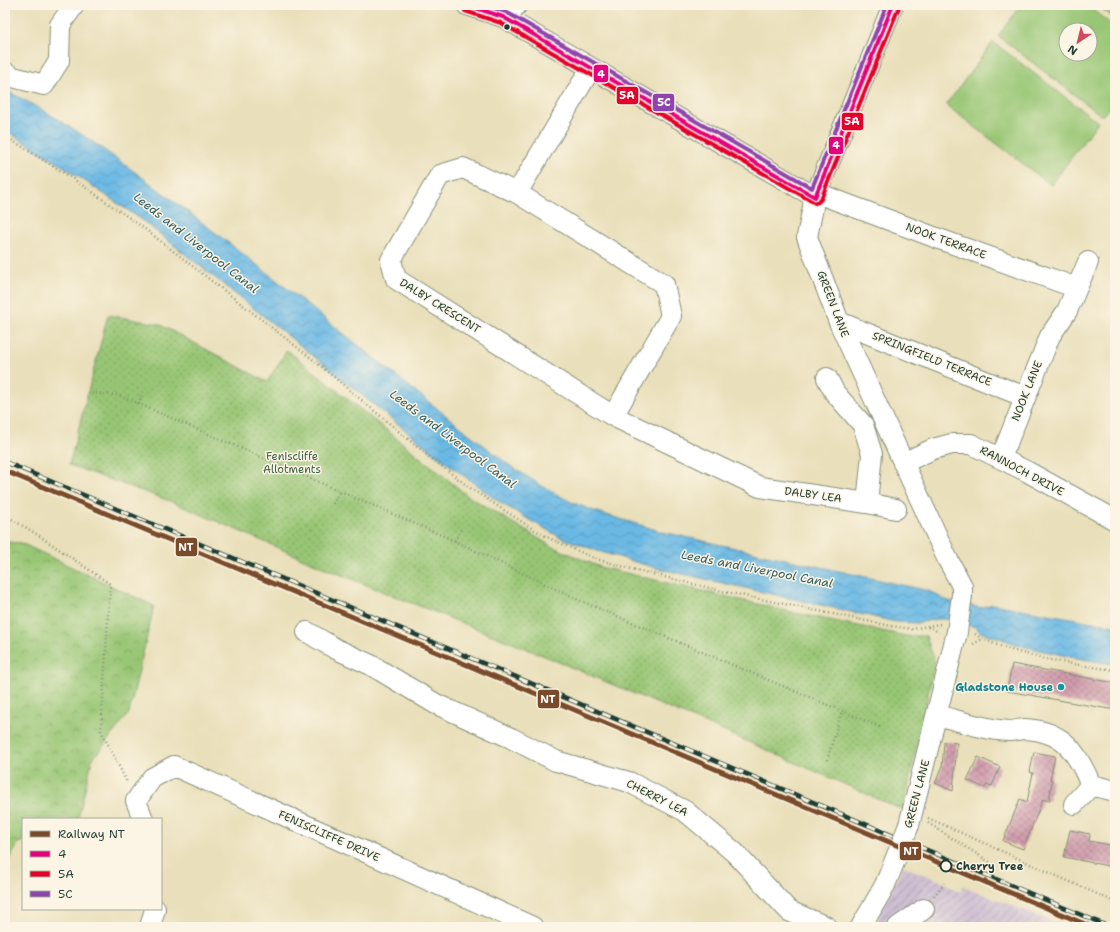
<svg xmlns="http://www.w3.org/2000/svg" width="1120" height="932" viewBox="0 0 1120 932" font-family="'Shantell Sans',sans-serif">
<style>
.industrial{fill:url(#industrial-furrows)}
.grass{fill:#99c674;stroke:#5c8254;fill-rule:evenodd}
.park{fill:url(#park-crowns);stroke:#5c8254}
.garden{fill:url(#garden-dots);stroke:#5c8254}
.water{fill:url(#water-waves);stroke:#457b8c}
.building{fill:url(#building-cross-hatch)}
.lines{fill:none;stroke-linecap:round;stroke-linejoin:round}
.minor-casing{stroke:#848e77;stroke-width:22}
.path{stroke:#848e77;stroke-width:2.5;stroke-dasharray:1 3;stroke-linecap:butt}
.minor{stroke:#fff;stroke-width:20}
.rail-casing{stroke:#1f3d34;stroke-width:4.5}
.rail{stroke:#fcf5e5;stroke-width:3;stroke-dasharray:9;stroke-linecap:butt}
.minor-bridge-casing{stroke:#848e77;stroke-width:22;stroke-linecap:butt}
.minor-bridge{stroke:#fff;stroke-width:20}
.bus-1-casing{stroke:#fcf5e5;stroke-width:7}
.bus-2-casing{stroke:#fcf5e5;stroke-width:7}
.bus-3-casing{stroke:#fcf5e5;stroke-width:7}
.bus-1{stroke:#e5007d;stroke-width:4}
.bus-2{stroke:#e4002b;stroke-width:4}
.bus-3{stroke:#8e44ad;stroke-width:4}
.rail-1-casing{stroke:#fcf5e5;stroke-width:8}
.rail-1{stroke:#7a4b2a;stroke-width:5}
.bus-dot{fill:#1f3d34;stroke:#fcf5e5;stroke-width:1.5}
.culture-dot{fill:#0f9aa8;stroke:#fcf5e5;stroke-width:1.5}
.stop-dot{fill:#fcf5e5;stroke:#1f3d34;stroke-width:2}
.labels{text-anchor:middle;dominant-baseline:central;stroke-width:3;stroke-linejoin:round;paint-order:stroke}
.street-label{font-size:11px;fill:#1f3d34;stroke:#fcf5e5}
.park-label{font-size:11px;fill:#3e5f44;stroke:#fcf5e5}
.culture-label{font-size:11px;font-weight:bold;fill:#0d838f;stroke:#fcf5e5;text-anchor:end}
.stop-label{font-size:11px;font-weight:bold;fill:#1f3d34;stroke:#fcf5e5;text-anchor:start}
.water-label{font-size:12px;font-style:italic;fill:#325c60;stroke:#fcf5e5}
.line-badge{stroke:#fcf5e5;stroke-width:1.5}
.badge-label{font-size:11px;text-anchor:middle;font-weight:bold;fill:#fff}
</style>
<defs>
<pattern id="industrial-furrows" width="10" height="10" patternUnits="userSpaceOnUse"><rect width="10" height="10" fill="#cdbed2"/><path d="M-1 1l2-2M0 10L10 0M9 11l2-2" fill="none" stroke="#a69cab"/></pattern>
<pattern id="park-crowns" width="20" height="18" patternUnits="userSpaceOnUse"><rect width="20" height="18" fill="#99c674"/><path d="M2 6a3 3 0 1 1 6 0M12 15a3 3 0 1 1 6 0" fill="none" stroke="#7ca260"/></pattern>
<pattern id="garden-dots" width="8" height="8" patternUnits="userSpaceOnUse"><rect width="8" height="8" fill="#99c674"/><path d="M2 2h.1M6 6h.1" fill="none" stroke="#7ca260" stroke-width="1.8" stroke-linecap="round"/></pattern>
<pattern id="water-waves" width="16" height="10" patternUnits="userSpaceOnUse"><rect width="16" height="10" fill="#6bb9e5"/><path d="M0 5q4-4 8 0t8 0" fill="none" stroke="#5798ba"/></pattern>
<pattern id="building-cross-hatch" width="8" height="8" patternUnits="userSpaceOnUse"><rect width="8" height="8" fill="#d19dad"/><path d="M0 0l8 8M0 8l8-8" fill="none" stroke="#a9818e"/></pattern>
</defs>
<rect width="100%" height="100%" fill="#fcf5e5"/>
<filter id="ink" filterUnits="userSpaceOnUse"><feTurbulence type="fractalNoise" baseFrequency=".025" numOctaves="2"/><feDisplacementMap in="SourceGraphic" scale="8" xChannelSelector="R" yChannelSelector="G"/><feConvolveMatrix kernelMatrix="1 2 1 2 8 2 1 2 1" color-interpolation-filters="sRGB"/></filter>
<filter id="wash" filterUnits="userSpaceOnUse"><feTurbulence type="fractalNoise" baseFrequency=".012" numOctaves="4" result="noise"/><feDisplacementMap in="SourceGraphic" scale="16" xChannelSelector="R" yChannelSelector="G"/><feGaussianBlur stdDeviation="0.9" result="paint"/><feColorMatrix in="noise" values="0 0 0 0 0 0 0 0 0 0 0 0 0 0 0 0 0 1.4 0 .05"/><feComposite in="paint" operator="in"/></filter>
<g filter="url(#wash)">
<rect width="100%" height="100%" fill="#e9dfba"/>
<!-- industrial -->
<path class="industrial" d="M 903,866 L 940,881 L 960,892 L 963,886 L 1066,927 L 874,927 Z"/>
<!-- grass -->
<path class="grass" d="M 1021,5 L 1086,5 L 1115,27 L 1115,100 L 1102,116 L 998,36 ZM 1066,30 L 1090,30 L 1090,54 L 1066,54 Z
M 1097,5 L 1115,5 L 1115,19 Z
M 993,42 L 1098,122 L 1051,185 L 946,105 Z"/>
<!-- park -->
<path class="park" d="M 5,542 L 21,543 L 154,606 L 129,713 L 92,760 L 78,819 L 23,819 L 23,842 L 19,842 L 5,869 Z"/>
<!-- garden -->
<path class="garden" d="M 108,315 L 159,324 L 267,382 L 287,350 L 468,496 L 551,546 L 600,567 L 796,613 L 906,636 L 926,636 L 935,662 L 903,810 L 737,737 L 542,655 L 334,572 L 170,501 L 69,465 Z"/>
<!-- water -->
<path class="water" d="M 5,90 C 74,124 135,172 196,218 C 302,298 404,384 509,465 L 542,486 L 571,502 L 597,512 L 663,532 L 929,591 L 945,600 L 981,608 L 992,604 L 1115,626 L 1115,664 L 1076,658 L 1026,647 L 981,632 L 975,627 L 951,619 L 937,619 L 917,623 L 896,622 L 656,568 L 598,551 L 560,537 L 533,522 L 498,501 L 440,458 L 301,346 L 142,220 L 66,168 L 5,130 Z"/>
<g id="blocks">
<!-- building -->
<path class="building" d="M 1012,664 L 1115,683 L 1115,710 L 1007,691 Z
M 944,742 L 957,743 L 953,791 L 935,783 L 942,768 Z
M 1034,752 L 1055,756 L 1050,780 L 1052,780 L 1049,801 L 1043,799 L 1023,849 L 1003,841 L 1020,799 L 1027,802 L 1033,773 L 1030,772 Z
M 978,757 L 1000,767 L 992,786 L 987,784 L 985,788 L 967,780 Z
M 1070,830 L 1090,834 L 1089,841 L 1115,846 L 1115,855 L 1113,867 L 1064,857 Z"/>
</g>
</g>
<g filter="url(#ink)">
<use href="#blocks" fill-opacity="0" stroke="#848e77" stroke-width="1"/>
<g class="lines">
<!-- minor casing -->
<g class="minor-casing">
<path id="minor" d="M 467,5 L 503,17 L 815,197
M 893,5 L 815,197 L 807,237 L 839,322 L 947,558 L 962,586 L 962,595
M 503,17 L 517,5
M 5,72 L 13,77 L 44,85 L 59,61 L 60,25 L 74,5
M 517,193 L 591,68
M 815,197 L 825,196 L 942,240 L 1077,288
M 839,322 L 1025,397
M 827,378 L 835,393 L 863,425 L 872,454 L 867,503
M 613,416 L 671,316 L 664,284 L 517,193 L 463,168 L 440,175 L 391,260 L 396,279 L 613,416 L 760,487 L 867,503 L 896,509
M 1001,458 L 1050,336 L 1067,311 L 1088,262
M 903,463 L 933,449 L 952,444 L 971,444 L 1028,472 L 1115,520
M 307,632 L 336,649 L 371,665 L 436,704 L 511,738 L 556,761 L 629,782 L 685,811 L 734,852 L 789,911 L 827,927
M 937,715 C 960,721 985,730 1009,731 C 1015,731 1020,729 1025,729 C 1064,731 1077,752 1091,785 L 1074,804
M 1091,785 L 1115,791
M 143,819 L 136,801 L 152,778 L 174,766 L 533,927
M 909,825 L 957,632
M 150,927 L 155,909
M 861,927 L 885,885
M 898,927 L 924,909"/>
</g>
<!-- path -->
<path class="path" d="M 5,136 L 69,176 L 141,226 L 311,358 L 432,459 L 473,490 L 533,529 L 551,539 L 596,559 L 632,569 L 726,592 L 891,626 L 912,629 L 940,624
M 88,393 L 118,395 L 455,541 L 581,601 L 880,727
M 139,404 L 143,390
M 333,504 L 340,491
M 5,515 L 38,535 L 110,584 L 101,731 L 127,782
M 455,541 L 462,528
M 928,627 L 939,632
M 975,634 C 1007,655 1076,665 1115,670
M 973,644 L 982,639
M 827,760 L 842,711
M 928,818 L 1115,902
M 928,823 L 991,863 L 994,867
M 934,896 L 944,883"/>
<!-- minor -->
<use href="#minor" class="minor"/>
<!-- rail casing -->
<g class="rail-casing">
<path id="rail" d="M 5,462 L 1110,927"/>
</g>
<!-- rail -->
<use href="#rail" class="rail"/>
<!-- minor-bridge casing -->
<g class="minor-bridge-casing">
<path id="minor-bridge" d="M 957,632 L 962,595
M 885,885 L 909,825"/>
</g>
<!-- minor-bridge -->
<use href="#minor-bridge" class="minor-bridge"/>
<!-- bus-1 casing -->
<g class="bus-1-casing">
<path id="bus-1" d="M 467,5 L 503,17 L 815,197 L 893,5"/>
</g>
<!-- bus-2 casing -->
<g class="bus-2-casing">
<path id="bus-2" d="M 465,11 L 501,23 L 815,203 L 818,202 L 821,199 L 899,7"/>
</g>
<!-- bus-3 casing -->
<g class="bus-3-casing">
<path id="bus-3" d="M 486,5 L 506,12 L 812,188 L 887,5"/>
</g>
<!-- bus-1 -->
<use href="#bus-1" class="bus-1"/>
<!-- bus-2 -->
<use href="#bus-2" class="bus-2"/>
<!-- bus-3 -->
<use href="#bus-3" class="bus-3"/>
<!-- rail-1 casing -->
<g class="rail-1-casing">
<path id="rail-1" d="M 5,471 L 1092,927"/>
</g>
<!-- rail-1 -->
<use href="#rail-1" class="rail-1"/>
</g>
</g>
<!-- markers -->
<circle class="bus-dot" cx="507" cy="27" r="3.5"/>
<circle class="culture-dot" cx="1061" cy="687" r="4"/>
<circle class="stop-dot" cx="946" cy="866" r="5.5"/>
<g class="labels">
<!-- street labels -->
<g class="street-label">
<text transform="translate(946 241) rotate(20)">NOOK TERRACE</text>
<text transform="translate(833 304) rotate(69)">GREEN LANE</text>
<text transform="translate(440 306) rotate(32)">DALBY CRESCENT</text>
<text transform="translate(932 359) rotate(22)">SPRINGFIELD TERRACE</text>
<text transform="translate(1027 391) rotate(-68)">NOOK LANE</text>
<text transform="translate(1022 471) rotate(28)">RANNOCH DRIVE</text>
<text transform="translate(813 495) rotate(8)">DALBY LEA</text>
<text transform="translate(917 794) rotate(-75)">GREEN LANE</text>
<text transform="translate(657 798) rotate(27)">CHERRY LEA</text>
<text transform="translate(329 836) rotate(24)">FENISCLIFFE DRIVE</text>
</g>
<!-- park labels -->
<g class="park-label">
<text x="292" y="456">Feniscliffe<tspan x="292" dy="13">Allotments</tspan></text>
</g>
<!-- culture labels -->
<g class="culture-label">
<text x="1053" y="687">Gladstone House</text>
</g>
<!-- stop labels -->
<g class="stop-label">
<text x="956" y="866">Cherry Tree</text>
</g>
<!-- water labels -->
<g class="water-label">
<text transform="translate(196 243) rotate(38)">Leeds and Liverpool Canal</text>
<text transform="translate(453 439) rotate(37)">Leeds and Liverpool Canal</text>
<text transform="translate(757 569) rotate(11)">Leeds and Liverpool Canal</text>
</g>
</g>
<g class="line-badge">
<rect x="593" y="64" width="16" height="19" rx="4" fill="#e5007d"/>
<rect x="616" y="86" width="23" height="19" rx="4" fill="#e4002b"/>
<rect x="652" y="93" width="23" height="19" rx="4" fill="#8e44ad"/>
<rect x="841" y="112" width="23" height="19" rx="4" fill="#e4002b"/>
<rect x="828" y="136" width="16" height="19" rx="4" fill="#e5007d"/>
<rect x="175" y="537" width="23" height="20" rx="4" fill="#7a4b2a"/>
<rect x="537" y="689" width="23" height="20" rx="4" fill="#7a4b2a"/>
<rect x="899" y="841" width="23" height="20" rx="4" fill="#7a4b2a"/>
</g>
<g class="badge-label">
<text x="601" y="78">4</text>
<text x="627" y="99">5A</text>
<text x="664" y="106">5C</text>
<text x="852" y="125">5A</text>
<text x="836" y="149">4</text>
<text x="186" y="551">NT</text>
<text x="548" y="703">NT</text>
<text x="911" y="855">NT</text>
</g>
<!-- margin -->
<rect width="1120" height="932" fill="none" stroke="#fcf5e5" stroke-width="20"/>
<!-- legend -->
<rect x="22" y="818" width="140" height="92" fill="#fcf5e5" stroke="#a4ab9e"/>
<rect x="30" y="831" width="20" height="6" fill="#7a4b2a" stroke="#a4ab9e"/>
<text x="58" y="838" font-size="12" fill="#1f3d34">Railway NT</text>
<rect x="30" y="851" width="20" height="6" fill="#e5007d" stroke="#a4ab9e"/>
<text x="58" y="858" font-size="12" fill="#1f3d34">4</text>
<rect x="30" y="871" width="20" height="6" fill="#e4002b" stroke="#a4ab9e"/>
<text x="58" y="878" font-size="12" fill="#1f3d34">5A</text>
<rect x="30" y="891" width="20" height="6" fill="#8e44ad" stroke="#a4ab9e"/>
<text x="58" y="898" font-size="12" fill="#1f3d34">5C</text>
<!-- north arrow -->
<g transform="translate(1078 42) rotate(215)"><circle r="19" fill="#fcf5e5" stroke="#a4ab9e"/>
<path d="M0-3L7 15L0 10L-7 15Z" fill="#d1495b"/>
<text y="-6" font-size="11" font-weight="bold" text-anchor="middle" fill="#1f3d34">N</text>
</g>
</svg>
